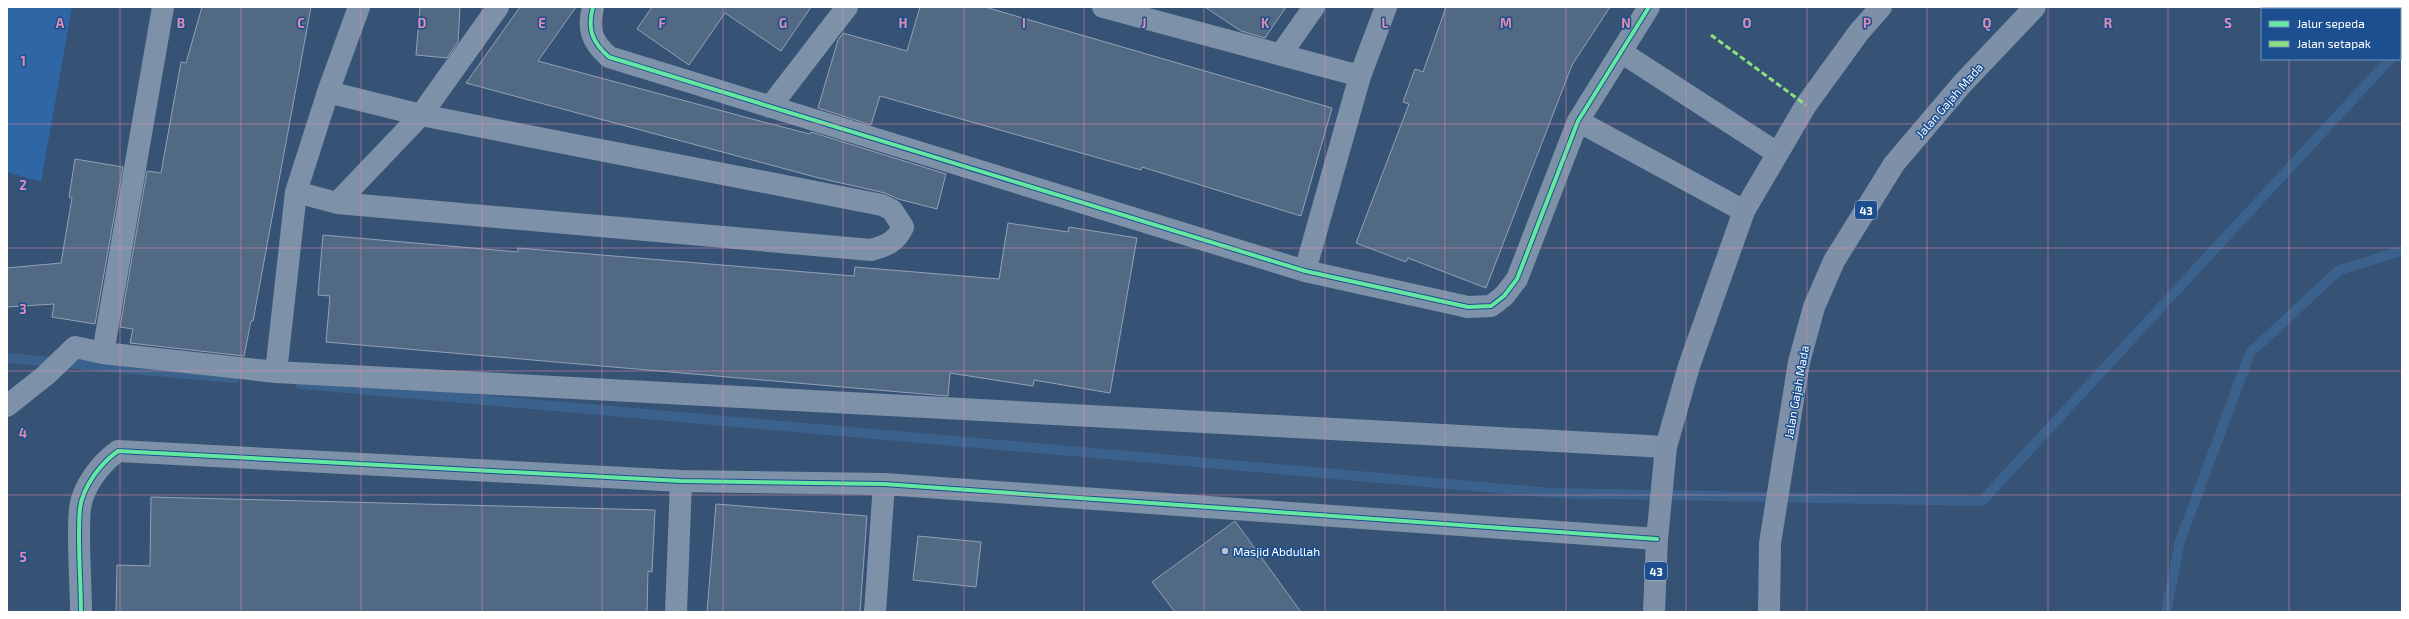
<svg xmlns="http://www.w3.org/2000/svg" width="2409" height="619" viewBox="0 0 2409 619" font-family="'Exo 2',sans-serif">
<style>
.green{fill:#2f66a5}
.lines{fill:none;stroke-linecap:round;stroke-linejoin:round}
.stream{stroke:#3b618d;stroke-width:10}
.building{fill:#526984;stroke:#92a2b6}
.minor{stroke:#7d92a8;stroke-width:22}
.trunk{stroke:#7e90a7;stroke-width:22}
.quiet{stroke:#8de07e;stroke-width:3;stroke-dasharray:6 3;stroke-linecap:butt}
.cycleway-casing{stroke:#1b4f8f;stroke-width:6}
.cycleway{stroke:#66e7a1;stroke-width:4}
.grid{fill:none;stroke:#e08cad;stroke-width:1;stroke-opacity:0.55}
.poi-dot{fill:#b9c2ce;stroke:#1b4f8f;stroke-width:1.5}
.labels{text-anchor:middle;dominant-baseline:central;stroke-width:3;stroke-linejoin:round;paint-order:stroke}
.shield{fill:#1b4f8f;stroke:#bbcadd;stroke-width:1}
.shield-label{font-size:11px;font-weight:bold;fill:#fff}
.street-label{font-size:12px;fill:#fff;stroke:#1b4f8f}
.poi-label{font-size:12px;fill:#fff;stroke:#1b4f8f;text-anchor:start}
.grid-label{font-size:13px;text-anchor:middle;font-weight:bold;fill:#e08cad;stroke:#1b4f8f;stroke-width:3;stroke-linejoin:round;paint-order:stroke}
</style>
<rect width="100%" height="100%" fill="#365274"/>
<!-- green -->
<path class="green" d="M 7,7 L 72,7 L 41,182 L 7,172 Z"/>
<g class="lines">
<!-- stream -->
<path class="stream" d="M 2400,48 L 2402,46
M 7,358 L 234,378
M 300,384 L 1553,493 L 1982,501 L 2390,59
M 2166,612 L 2180,541 L 2250,353 L 2339,270 L 2402,251"/>
</g>
<!-- building -->
<path class="building" d="M 202,7 L 311,7 L 253,321 L 251,321 L 244,356 L 130,343 L 133,329 L 120,327 L 147,171 L 161,173 L 181,62 L 186,63 Z
M 420,7 L 460,7 L 458,42 L 447,58 L 416,55 Z
M 520,7 L 576,7 L 538,61 L 767,123 L 810,134 L 811,132 L 946,174 L 937,209 L 898,199 L 885,193 L 819,178 L 466,83 Z
M 652,7 L 811,7 L 781,51 L 725,13 L 689,65 L 637,29 Z
M 920,7 L 985,7 L 1332,108 L 1301,216 L 1142,167 L 1141,170 L 880,96 L 871,125 L 818,108 L 838,40 L 843,33 L 907,51 Z
M 1205,7 L 1286,7 L 1265,38 L 1241,31 Z
M 1446,7 L 1610,7 L 1572,65 L 1486,288 L 1408,258 L 1406,262 L 1356,243 L 1409,104 L 1403,102 L 1415,69 L 1423,72 Z
M 75,159 L 123,167 L 95,324 L 52,317 L 54,304 L 7,307 L 7,268 L 61,263 L 72,198 L 69,197 Z
M 1008,223 L 1068,232 L 1069,227 L 1137,238 L 1110,393 L 1034,380 L 1033,386 L 950,373 L 948,396 L 923,394 L 326,342 L 330,296 L 318,295 L 323,235 L 518,252 L 518,248 L 854,276 L 855,267 L 999,279 Z
M 151,497 L 655,510 L 652,572 L 648,571 L 647,612 L 116,612 L 117,565 L 150,566 Z
M 716,504 L 867,516 L 860,612 L 707,612 Z
M 1235,521 L 1301,612 L 1175,612 L 1152,582 Z
M 918,536 L 981,542 L 976,587 L 913,580 Z"/>
<g class="lines">
<!-- minor -->
<path class="minor" d="M 593,7 C 587,29 592,42 609,57 L 1305,271 L 1468,307 L 1491,306 L 1504,296 L 1517,279 L 1578,121 L 1649,7
M 1103,7 L 1360,76
M 1621,52 L 1777,153
M 1281,54 L 1314,7
M 770,107 L 847,7
M 1578,121 L 1744,211
M 296,192 L 337,203 L 871,250 C 886,246 896,242 903,227 L 892,210 L 882,205 L 421,115 L 328,92
M 337,203 L 421,115 L 498,7
M 1305,271 L 1360,76 L 1386,7
M 103,353 L 163,7
M 276,372 L 296,192 L 328,92 L 359,7
M 7,406 L 46,375 L 75,347 L 103,353 L 276,372 L 1666,447
M 81,612 C 81,580 77,539 80,508 C 83,486 101,463 118,451 L 681,481 L 884,484 L 1657,539
M 676,612 L 681,481
M 875,612 L 884,484"/>
<!-- trunk -->
<path class="trunk" d="M 1654,612 L 1657,539 L 1666,447 L 1689,366 L 1744,211 L 1806,105 L 1859,32 L 1881,7
M 1769,612 L 1770,543 L 1799,362 L 1814,307 L 1834,261 L 1894,164 L 1962,84 L 2035,7"/>
<!-- quiet -->
<path class="quiet" d="M 1711,35 L 1806,105"/>
<!-- cycleway casing -->
<g class="cycleway-casing">
<path id="cycleway" d="M 593,7 C 587,29 592,42 609,57 L 1305,271 L 1468,307 L 1491,306 L 1504,296 L 1517,279 L 1578,121 L 1649,7
M 81,612 C 81,580 77,539 80,508 C 83,486 101,463 118,451 L 681,481 L 884,484 L 1657,539"/>
</g>
<!-- cycleway -->
<use href="#cycleway" class="cycleway"/>
</g>
<!-- grid -->
<path class="grid" d="M 120,7 L 120,612M 241,7 L 241,612M 361,7 L 361,612M 482,7 L 482,612M 602,7 L 602,612M 723,7 L 723,612M 843,7 L 843,612M 964,7 L 964,612M 1084,7 L 1084,612M 1204,7 L 1204,612M 1325,7 L 1325,612M 1445,7 L 1445,612M 1566,7 L 1566,612M 1686,7 L 1686,612M 1807,7 L 1807,612M 1927,7 L 1927,612M 2048,7 L 2048,612M 2168,7 L 2168,612M 2289,7 L 2289,9M 2289,59 L 2289,612M 7,124 L 2402,124M 7,248 L 2402,248M 7,371 L 2402,371M 7,495 L 2402,495"/>
<!-- markers -->
<circle class="poi-dot" cx="1225" cy="551" r="4"/>
<g class="labels">
<!-- shield labels -->
<g class="shield">
<rect x="1855" y="201" width="22" height="18" rx="3"/>
<rect x="1645" y="562" width="22" height="18" rx="3"/>
</g>
<g class="shield-label">
<text x="1866" y="210">43</text>
<text x="1656" y="571">43</text>
</g>
<!-- street labels -->
<g class="street-label">
<text transform="translate(1949 100) rotate(-49)">Jalan Gajah Mada</text>
<text transform="translate(1796 392) rotate(-80)">Jalan Gajah Mada</text>
</g>
<!-- poi labels -->
<g class="poi-label">
<text x="1233" y="551">Masjid Abdullah</text>
</g>
</g>
<g class="grid-label">
<text x="60" y="28">A</text>
<text x="181" y="28">B</text>
<text x="301" y="28">C</text>
<text x="422" y="28">D</text>
<text x="542" y="28">E</text>
<text x="662" y="28">F</text>
<text x="783" y="28">G</text>
<text x="903" y="28">H</text>
<text x="1024" y="28">I</text>
<text x="1144" y="28">J</text>
<text x="1265" y="28">K</text>
<text x="1385" y="28">L</text>
<text x="1506" y="28">M</text>
<text x="1626" y="28">N</text>
<text x="1747" y="28">O</text>
<text x="1867" y="28">P</text>
<text x="1987" y="28">Q</text>
<text x="2108" y="28">R</text>
<text x="2228" y="28">S</text>
<text x="23" y="66">1</text>
<text x="23" y="190">2</text>
<text x="23" y="314">3</text>
<text x="23" y="438">4</text>
<text x="23" y="562">5</text>
</g>
<!-- border -->
<rect width="2409" height="619" fill="none" stroke="#ffffff" stroke-width="16"/>
<!-- legend -->
<rect x="2261" y="8" width="140" height="52" fill="#1b4f8f" stroke="#7695bc"/>
<rect x="2269" y="21" width="20" height="6" fill="#66e7a1" stroke="#7695bc"/>
<text x="2297" y="28" font-size="12" fill="#ffffff">Jalur sepeda</text>
<rect x="2269" y="41" width="20" height="6" fill="#8de07e" stroke="#7695bc"/>
<text x="2297" y="48" font-size="12" fill="#ffffff">Jalan setapak</text>
</svg>
